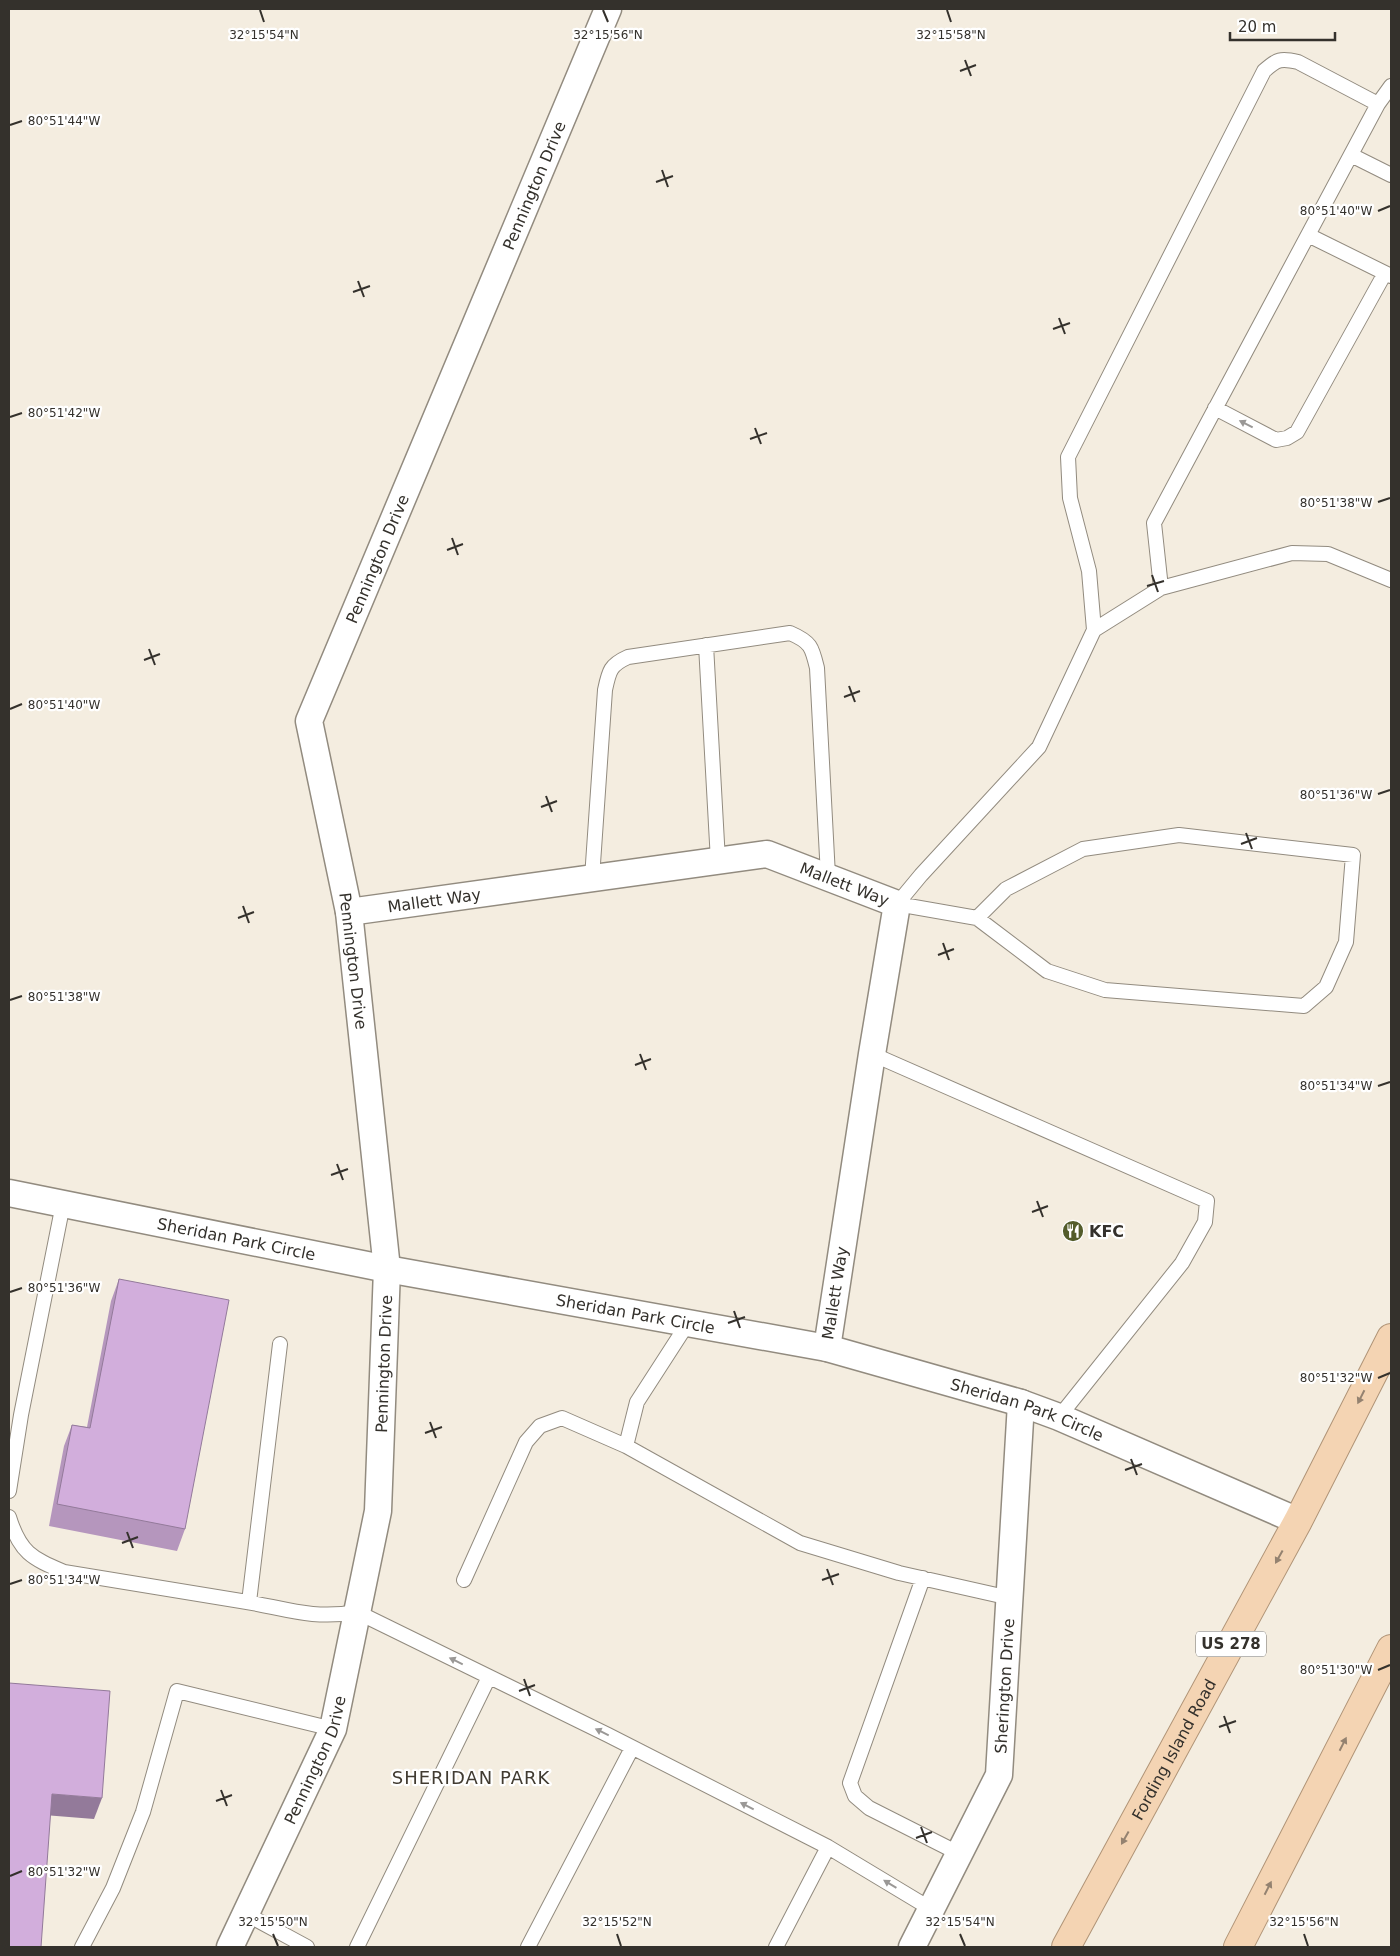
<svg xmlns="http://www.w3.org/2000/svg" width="1400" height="1956" viewBox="0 0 1400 1956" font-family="'DejaVu Sans',sans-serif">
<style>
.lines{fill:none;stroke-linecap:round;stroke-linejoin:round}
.service-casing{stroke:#928b7f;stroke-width:16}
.minor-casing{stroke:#928b7f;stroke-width:29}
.trunk-casing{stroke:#b09477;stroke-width:30}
.service{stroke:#fff;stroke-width:14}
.minor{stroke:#fff;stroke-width:26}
.trunk{stroke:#f4d4b3;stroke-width:28}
.wall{fill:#b596bd}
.shaded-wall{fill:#937a9a}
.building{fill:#d2aedc;stroke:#937a9a}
.oneway{fill:#9a9896}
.oneway2{fill:#948270}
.ticks{fill:none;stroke:#34312c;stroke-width:2}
.labels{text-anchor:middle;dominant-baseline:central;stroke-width:4.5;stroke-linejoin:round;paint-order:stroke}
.shield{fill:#fff;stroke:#716f6b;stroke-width:1}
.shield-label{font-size:15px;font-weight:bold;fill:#34312c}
.street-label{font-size:16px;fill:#34312c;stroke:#fff}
.poi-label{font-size:16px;font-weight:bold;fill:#34312c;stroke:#fff;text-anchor:start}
.neighbourhood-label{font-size:18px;letter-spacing:1px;fill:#413b31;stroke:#fff}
.ticks-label{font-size:12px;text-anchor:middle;fill:#34312c;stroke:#fff;stroke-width:4.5;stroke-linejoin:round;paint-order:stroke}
</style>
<rect width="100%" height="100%" fill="#f4ede0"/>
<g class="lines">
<!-- service casing -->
<g class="service-casing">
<path id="service" d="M 1351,155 L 1391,175
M 1308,235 L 1391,276
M 1215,408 L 1276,440 L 1287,438 L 1297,432 L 1385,273
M 1161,588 L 1292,553 L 1328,554 L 1391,580
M 1094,630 L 1089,571 L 1070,498 L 1068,457 L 1264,71 C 1277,59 1281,58 1298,62 L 1378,104
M 706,645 L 718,861
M 592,878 L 605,690 C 609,671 610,665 628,657 L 790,633 C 811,642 812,647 817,668 L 828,876
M 897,904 L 977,918 L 1047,971 L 1105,990 L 1304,1006 L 1326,987 L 1346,942 L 1353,855 L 1179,835 L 1083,849 L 1006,889 L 977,918
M 897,904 L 921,875 L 1039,747 L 1094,630 L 1161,588 L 1154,523 L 1378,104 L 1391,86
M 872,1054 L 1207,1201 L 1205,1222 L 1182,1263 L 1059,1417
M 688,1323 L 637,1402 L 626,1446 L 800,1543 L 899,1573 L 1010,1598
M 9,1491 L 21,1415 L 63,1204
M 9,1517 C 20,1553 32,1558 64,1572 C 123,1582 182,1591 241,1601 C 285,1608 311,1620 357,1612 L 608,1735 L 828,1847 L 931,1909
M 923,1578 L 850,1783 L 855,1796 L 869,1808 L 960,1854
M 464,1580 L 526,1442 L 540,1426 L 562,1418 L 626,1446
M 249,1602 L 280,1344
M 246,1914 L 307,1947
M 82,1947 L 113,1888 L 143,1812 L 177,1691 L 333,1729
M 357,1947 L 489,1677
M 528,1947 L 632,1748
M 776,1947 L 828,1847"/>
</g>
<!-- minor casing -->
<g class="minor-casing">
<g id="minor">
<path id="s1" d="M 349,912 L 767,854 L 897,904 L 872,1054 L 827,1348"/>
<path id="s2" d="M 9,1193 L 387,1269 L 827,1348 L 1021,1403 L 1059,1417 L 1298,1521"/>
<path id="s3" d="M 230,1947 L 333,1729 L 378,1511 L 387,1269 L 349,912 L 309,721 L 608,9"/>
<path id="s4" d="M 912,1947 L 999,1775 L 1021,1403"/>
</g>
</g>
<!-- trunk casing -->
<g class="trunk-casing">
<g id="trunk">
<path id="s5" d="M 1066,1947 L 1298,1521 L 1391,1338"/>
<path d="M 1238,1947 L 1391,1649"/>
</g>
</g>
<!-- service -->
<use href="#service" class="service"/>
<!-- minor -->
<use href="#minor" class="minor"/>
<!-- trunk -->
<use href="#trunk" class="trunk"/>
</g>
<!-- wall -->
<path class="wall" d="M 119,1279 L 185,1529 L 177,1551 L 49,1526 L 64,1446 L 72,1425 L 87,1427 L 111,1301 Z"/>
<!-- shaded-wall -->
<path class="shaded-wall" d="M 52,1794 L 102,1798 L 94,1819 L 44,1815 Z"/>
<!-- building -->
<path class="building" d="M 119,1279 L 229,1300 L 185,1529 L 57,1504 L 72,1425 L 90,1428 Z
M 9,1683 L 110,1691 L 102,1798 L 52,1794 L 41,1947 L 9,1947 Z"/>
<!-- one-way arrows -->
<defs><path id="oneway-solid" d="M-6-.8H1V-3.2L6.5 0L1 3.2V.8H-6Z" transform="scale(1.25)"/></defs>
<g class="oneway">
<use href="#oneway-solid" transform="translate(1246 424) rotate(-153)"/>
<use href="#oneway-solid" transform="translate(456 1661) rotate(-154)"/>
<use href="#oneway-solid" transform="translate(602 1732) rotate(-154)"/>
<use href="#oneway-solid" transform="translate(747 1806) rotate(-153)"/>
<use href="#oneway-solid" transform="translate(890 1884) rotate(-149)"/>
</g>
<g class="oneway2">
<use href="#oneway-solid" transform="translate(1361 1397) rotate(117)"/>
<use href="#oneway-solid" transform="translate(1279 1557) rotate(119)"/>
<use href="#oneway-solid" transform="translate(1343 1744) rotate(-63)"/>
<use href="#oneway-solid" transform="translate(1125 1838) rotate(119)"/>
<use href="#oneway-solid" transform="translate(1268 1888) rotate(-63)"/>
</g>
<!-- ticks -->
<path class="ticks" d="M 260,10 L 264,22M 603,10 L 608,22M 947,10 L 951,22M 965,60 L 971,76M 960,71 L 976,65M 10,125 L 22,121M 662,170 L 668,187M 656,182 L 673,176M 1378,211 L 1390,206M 358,281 L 364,297M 353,292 L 370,286M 1059,318 L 1065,334M 1053,329 L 1070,323M 10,417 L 22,413M 755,428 L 761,444M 750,439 L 767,433M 1378,502 L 1390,498M 452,538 L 458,555M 447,550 L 463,544M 1152,575 L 1158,592M 1147,586 L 1164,581M 149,649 L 155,665M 144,660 L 160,654M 849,686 L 855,702M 844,697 L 860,691M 10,709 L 22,704M 1378,794 L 1390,790M 546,796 L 552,812M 541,807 L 557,801M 1246,833 L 1252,849M 1241,844 L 1257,838M 243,906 L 249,923M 238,918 L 254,912M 943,943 L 949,960M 938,955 L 954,949M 10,1000 L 22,996M 640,1054 L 646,1070M 635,1065 L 651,1059M 1378,1086 L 1390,1082M 337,1164 L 343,1180M 331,1175 L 348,1169M 1037,1201 L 1043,1217M 1032,1212 L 1048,1206M 10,1292 L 22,1288M 734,1311 L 740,1328M 728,1323 L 745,1317M 1378,1378 L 1390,1373M 430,1422 L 436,1438M 425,1433 L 442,1427M 1131,1459 L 1137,1475M 1125,1470 L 1142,1464M 127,1532 L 133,1548M 122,1543 L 138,1537M 827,1569 L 833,1585M 822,1580 L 839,1574M 10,1584 L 22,1580M 1378,1670 L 1390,1665M 524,1679 L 530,1696M 519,1691 L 535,1685M 1224,1716 L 1230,1733M 1219,1727 L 1236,1721M 221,1790 L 227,1806M 216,1801 L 232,1795M 921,1827 L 927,1843M 916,1838 L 932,1832M 10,1876 L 22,1871M 273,1934 L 278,1946M 617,1934 L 621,1946M 960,1934 L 965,1946M 1304,1934 L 1308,1946"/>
<!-- icons -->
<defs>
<g id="restaurant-disc" transform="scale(1.125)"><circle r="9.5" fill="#535c2b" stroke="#fff"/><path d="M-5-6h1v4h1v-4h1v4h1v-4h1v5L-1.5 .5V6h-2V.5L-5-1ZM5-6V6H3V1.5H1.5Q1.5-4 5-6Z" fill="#fff"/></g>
</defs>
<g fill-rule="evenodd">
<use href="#restaurant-disc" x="1073" y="1231"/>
</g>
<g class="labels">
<!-- shield labels -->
<rect class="shield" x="1196" y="1631.5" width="70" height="25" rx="4"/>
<g class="shield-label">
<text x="1231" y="1644">US 278</text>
</g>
<!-- street labels -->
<g class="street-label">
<text stroke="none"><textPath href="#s3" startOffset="1841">Pennington Drive</textPath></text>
<text stroke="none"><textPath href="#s3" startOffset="1436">Pennington Drive</textPath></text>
<text stroke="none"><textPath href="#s1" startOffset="505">Mallett Way</textPath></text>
<text stroke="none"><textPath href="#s1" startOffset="86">Mallett Way</textPath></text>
<text transform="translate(353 961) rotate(83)">Pennington Drive</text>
<text stroke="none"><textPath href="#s2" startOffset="232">Sheridan Park Circle</textPath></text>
<text transform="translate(835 1293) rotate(-81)">Mallett Way</text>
<text stroke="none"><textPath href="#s2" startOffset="638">Sheridan Park Circle</textPath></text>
<text stroke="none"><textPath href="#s3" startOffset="611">Pennington Drive</textPath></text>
<text stroke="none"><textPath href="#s2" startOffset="1042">Sheridan Park Circle</textPath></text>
<text stroke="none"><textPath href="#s4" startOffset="282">Sherington Drive</textPath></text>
<text stroke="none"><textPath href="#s5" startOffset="225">Fording Island Road</textPath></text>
<text stroke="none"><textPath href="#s3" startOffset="206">Pennington Drive</textPath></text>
</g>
<!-- poi labels -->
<g class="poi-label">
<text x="1089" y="1231">KFC</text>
</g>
<!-- neighbourhood labels -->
<g class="neighbourhood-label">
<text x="471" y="1777">SHERIDAN PARK</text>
</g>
</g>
<g class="ticks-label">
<text x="264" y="39">32°15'54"N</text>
<text x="608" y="39">32°15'56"N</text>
<text x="951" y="39">32°15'58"N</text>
<text x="64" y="125">80°51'44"W</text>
<text x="1336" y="215">80°51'40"W</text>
<text x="64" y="417">80°51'42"W</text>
<text x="1336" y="507">80°51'38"W</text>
<text x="64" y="709">80°51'40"W</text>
<text x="1336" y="799">80°51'36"W</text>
<text x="64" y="1001">80°51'38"W</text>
<text x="1336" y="1090">80°51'34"W</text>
<text x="64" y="1292">80°51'36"W</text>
<text x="1336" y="1382">80°51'32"W</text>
<text x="64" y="1584">80°51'34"W</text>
<text x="1336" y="1674">80°51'30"W</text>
<text x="64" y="1876">80°51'32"W</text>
<text x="273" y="1926">32°15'50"N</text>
<text x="617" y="1926">32°15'52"N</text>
<text x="960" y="1926">32°15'54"N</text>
<text x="1304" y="1926">32°15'56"N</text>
</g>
<!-- border -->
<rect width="1400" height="1956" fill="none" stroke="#34312c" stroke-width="20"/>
<!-- scale -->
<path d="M1230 32v8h105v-8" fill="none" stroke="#34312c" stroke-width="2.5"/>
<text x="1238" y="32" font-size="15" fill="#34312c" stroke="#ffffff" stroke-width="4" paint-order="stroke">20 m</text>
</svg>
